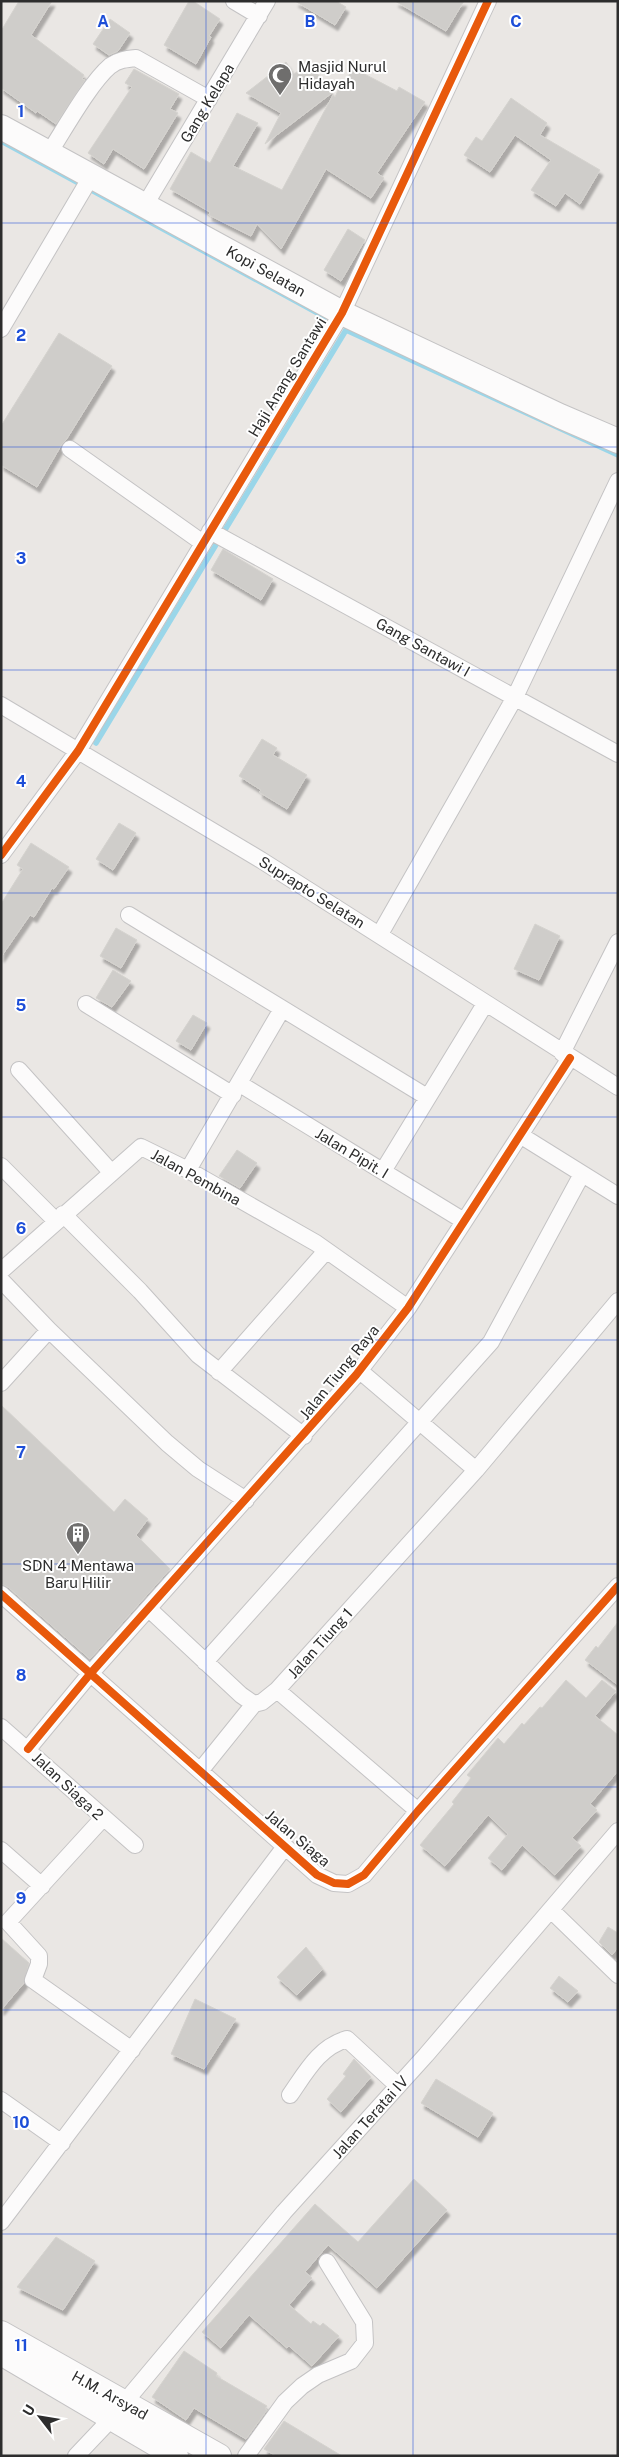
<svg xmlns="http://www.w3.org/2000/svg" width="619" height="2457" viewBox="0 0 619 2457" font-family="'Public Sans',sans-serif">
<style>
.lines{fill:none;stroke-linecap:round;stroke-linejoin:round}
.stream{stroke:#9ad6e9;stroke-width:5.5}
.building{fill:#cfcdca;stroke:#d5d3cf;filter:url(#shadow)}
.street-casing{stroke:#c4c3c4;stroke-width:18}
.secondary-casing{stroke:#c4c3c4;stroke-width:26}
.street{stroke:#fcfbfb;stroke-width:16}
.secondary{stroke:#fcfbfb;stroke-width:24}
.cycleway-casing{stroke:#fff;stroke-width:11}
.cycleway{stroke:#e8590c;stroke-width:8}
.grid{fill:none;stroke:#1d4ed8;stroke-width:1;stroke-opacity:0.55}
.labels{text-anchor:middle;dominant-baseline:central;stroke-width:4;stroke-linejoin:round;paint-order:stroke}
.poi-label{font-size:15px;fill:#2d2d2d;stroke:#fff;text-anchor:start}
.street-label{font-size:15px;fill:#2d2d2d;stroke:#fff}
.grid-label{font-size:16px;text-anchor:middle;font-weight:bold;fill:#1d4ed8;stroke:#fff;stroke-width:4;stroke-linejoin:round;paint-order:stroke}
</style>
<defs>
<filter id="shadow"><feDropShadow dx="3" dy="5.5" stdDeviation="1" flood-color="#0004"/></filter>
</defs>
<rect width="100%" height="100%" fill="#eae7e4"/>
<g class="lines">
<!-- stream -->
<path class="stream" d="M 1,141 L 325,317
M 96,743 L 346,330 L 618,455"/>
</g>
<!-- building -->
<path class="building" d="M 19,1 L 52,1 L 31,35 L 84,75 L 82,79 L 85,80 L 56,124 L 37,111 L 36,113 L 1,88 L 1,31 Z
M 189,1 L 193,1 L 220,19 L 209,36 L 211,37 L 196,64 L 164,45 Z
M 295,1 L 336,1 L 346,7 L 335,25 Z
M 395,1 L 464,1 L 446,31 Z
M 110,19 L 130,33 L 118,51 L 109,55 L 93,44 Z
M 286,62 L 294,74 L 309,63 L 332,93 L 265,144 L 281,113 L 246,93 Z
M 353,68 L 397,91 L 399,87 L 425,102 L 377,173 L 384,178 L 371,198 L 326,169 L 281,249 L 257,224 L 251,236 L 209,215 L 210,212 L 170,189 L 191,152 L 210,163 L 237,113 L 258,123 L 233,166 L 282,190 L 333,95 L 335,97 L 339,88 L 342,89 Z
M 134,69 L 179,94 L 170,109 L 178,113 L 144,169 L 113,149 L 104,164 L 88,153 L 132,87 L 125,83 Z
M 511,98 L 547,123 L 540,135 L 600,170 L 580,204 L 565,193 L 556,206 L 531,190 L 551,160 L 515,135 L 490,172 L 464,155 L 476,137 L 482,141 Z
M 348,229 L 365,240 L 341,281 L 324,270 Z
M 59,333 L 112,366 L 66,440 L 62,444 L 37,487 L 1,465 L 1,426 Z
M 223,549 L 273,579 L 261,600 L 211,570 Z
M 262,739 L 277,748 L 273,755 L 307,775 L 287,809 L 259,792 L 261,790 L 239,776 Z
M 119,823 L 136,833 L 113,870 L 96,859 Z
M 31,843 L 69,867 L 54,889 L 52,888 L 34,917 L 30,915 L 1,957 L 1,904 L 23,869 L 17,865 Z
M 535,924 L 560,936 L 539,980 L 514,969 Z
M 116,928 L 137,940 L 121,968 L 100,956 Z
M 113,970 L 131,981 L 112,1007 L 96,998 Z
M 193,1015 L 207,1023 L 191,1050 L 176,1041 Z
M 237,1150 L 257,1163 L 240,1188 L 219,1176 Z
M 1,1405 L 114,1512 L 125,1499 L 148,1519 L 136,1535 L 170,1569 L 90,1659 L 8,1587 L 1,1584 Z
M 618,1622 L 618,1685 L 585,1660 L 596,1646 L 598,1648 Z
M 566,1680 L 586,1698 L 602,1680 L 616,1691 L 595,1716 L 618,1735 L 618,1771 L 590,1804 L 597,1810 L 572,1838 L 581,1846 L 555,1875 L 522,1845 L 502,1870 L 488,1858 L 508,1834 L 488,1815 L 445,1866 L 420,1845 L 454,1804 L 452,1802 L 471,1778 L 467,1775 L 498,1738 L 504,1744 L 522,1723 L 524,1725 L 540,1707 L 542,1708 Z
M 608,1927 L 618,1933 L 618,1947 L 612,1955 L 599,1942 Z
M 1,1938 L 29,1963 L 24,1983 L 1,2010 Z
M 306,1947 L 323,1969 L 297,1995 L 277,1977 Z
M 559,1976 L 578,1991 L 568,2002 L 550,1988 Z
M 195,1999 L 236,2019 L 204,2069 L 171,2054 Z
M 354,2059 L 371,2077 L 341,2112 L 327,2099 L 346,2076 L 343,2074 Z
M 436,2079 L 493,2113 L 478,2137 L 421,2103 Z
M 414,2179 L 447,2210 L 377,2288 L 328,2245 L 305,2272 L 312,2278 L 289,2305 L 311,2324 L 313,2321 L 320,2326 L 323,2323 L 339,2336 L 312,2366 L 289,2346 L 287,2348 L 249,2315 L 221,2348 L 202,2332 L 315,2204 L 358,2242 Z
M 56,2237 L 95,2261 L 63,2310 L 17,2287 Z
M 184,2351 L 217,2373 L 216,2376 L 267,2406 L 265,2409 L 267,2410 L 246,2439 L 194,2408 L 186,2420 L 152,2397 Z
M 284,2421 L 342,2456 L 276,2456 L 264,2449 Z"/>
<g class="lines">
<!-- street casing -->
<g class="street-casing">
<path id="street" d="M 234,1 L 259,16
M 49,153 C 64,130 90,83 110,66 C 118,60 126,59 136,58 L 209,99
M 145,205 L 267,1
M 1,329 L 92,175
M 70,449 L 203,543
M 210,531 L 618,754
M 1,705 L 261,860 L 618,1087
M 1,855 L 78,751 L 342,313 L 488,1
M 129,915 L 427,1097
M 380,934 L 515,697 L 618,481
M 86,1004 L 233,1095
M 562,1053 L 618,942
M 19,1070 L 111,1172
M 240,1084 L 464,1221
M 520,1135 L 618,1196
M 1,1166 L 56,1221
M 188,1170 L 282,1009
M 383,1171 L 485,1004
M 63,1214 L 140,1291 L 198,1355 L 304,1436
M 1,1271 L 141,1147 L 188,1170 L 316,1243 L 408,1308
M 1,1280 L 49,1330 L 167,1443 L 198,1469 L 246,1500
M 360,1371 L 476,1470
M 219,1372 L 326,1251
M 1,1383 L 49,1330
M 1,1594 L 317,1875 L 334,1883 L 348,1884 L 364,1875 L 418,1811 L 618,1586
M 149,1609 L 241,1695 L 254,1704 L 262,1702 L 277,1690 L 476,1470 L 618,1301
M 205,1662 L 491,1342 L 582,1174
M 277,1690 L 418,1811
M 1,1727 L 135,1845
M 28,1749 L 90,1674 L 356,1375 L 408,1308 L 570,1058
M 200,1771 L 254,1704
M 103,1818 L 8,1922 L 39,1956 L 39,1964 L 33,1980 L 132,2050
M 1,1850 L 42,1886
M 551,1910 L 618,1975
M 290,2095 C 306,2072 319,2047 347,2039 L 398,2086
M 1,2100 L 62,2143
M 1,2222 L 284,1848
M 124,2403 L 284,2212 L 426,2055 L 618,1831
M 76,2456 L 112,2418
M 246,2456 L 285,2402 L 302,2386 L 318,2375 L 351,2361 L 365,2343 L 364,2322 L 327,2262"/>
</g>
<!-- secondary casing -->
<g class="secondary-casing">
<path id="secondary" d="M 1,127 L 342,313 L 560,416 L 618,441
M 1,2333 L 219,2456
M 1,2353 L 176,2456"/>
</g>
<!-- street -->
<use href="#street" class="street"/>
<!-- secondary -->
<use href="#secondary" class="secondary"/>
<!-- cycleway casing -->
<g class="cycleway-casing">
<path id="cycleway" d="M 1,855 L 78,751 L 342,313 L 488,1
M 1,1594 L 317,1875 L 334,1883 L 348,1884 L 364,1875 L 418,1811 L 618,1586
M 28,1749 L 90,1674 L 356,1375 L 408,1308 L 570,1058"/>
</g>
<!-- cycleway -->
<use href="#cycleway" class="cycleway"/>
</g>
<!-- grid -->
<path class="grid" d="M 206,1 L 206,2456M 413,1 L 413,2456M 1,223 L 618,223M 1,447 L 618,447M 1,670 L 618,670M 1,893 L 618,893M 1,1117 L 618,1117M 1,1340 L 618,1340M 1,1564 L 618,1564M 1,1787 L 618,1787M 1,2010 L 618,2010M 1,2234 L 618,2234"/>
<!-- icons -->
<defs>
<g id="mosque-pin" transform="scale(1.25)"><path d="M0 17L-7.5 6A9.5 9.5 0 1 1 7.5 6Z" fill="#6f6e6d" stroke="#fff"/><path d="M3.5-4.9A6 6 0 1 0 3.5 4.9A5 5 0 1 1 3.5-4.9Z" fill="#fff"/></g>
<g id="building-pin" transform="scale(1.25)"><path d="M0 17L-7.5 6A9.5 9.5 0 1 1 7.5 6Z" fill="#6f6e6d" stroke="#fff"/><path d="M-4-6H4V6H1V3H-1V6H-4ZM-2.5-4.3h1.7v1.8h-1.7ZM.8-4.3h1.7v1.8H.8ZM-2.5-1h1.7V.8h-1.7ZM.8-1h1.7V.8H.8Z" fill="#fff"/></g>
</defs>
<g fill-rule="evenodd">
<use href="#mosque-pin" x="280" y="75"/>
<use href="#building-pin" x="78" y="1534"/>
</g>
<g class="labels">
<!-- poi labels -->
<g class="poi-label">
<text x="298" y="66">Masjid Nurul<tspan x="298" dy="17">Hidayah</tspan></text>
<text x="78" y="1565" text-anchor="middle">SDN 4 Mentawa<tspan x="78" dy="17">Baru Hilir</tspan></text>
</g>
<!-- street labels -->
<g class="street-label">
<text transform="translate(207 103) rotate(-59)">Gang Kelapa</text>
<text transform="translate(266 271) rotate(29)">Kopi Selatan</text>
<text transform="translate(287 377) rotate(-59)">Haji Anang Santawi</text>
<text transform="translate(423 647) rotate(29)">Gang Santawi I</text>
<text transform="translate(312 892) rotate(32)">Suprapto Selatan</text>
<text transform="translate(352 1153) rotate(31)">Jalan Pipit. I</text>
<text transform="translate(196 1177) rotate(29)">Jalan Pembina</text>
<text transform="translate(339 1372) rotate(-51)">Jalan Tiung Raya</text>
<text transform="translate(320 1643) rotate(-48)">Jalan Tiung 1</text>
<text transform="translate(68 1786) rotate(43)">Jalan Siaga 2</text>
<text transform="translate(298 1838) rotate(40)">Jalan Siaga</text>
<text transform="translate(370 2117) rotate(-48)">Jalan Teratai IV</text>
<text transform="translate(110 2395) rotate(29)">H.M. Arsyad</text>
</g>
</g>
<g class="grid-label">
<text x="103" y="27">A</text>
<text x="310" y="27">B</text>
<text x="516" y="27">C</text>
<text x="21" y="117">1</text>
<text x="21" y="341">2</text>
<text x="21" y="564">3</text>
<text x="21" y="787">4</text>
<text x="21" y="1011">5</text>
<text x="21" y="1234">6</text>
<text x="21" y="1458">7</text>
<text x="21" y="1681">8</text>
<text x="21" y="1904">9</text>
<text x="21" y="2128">10</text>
<text x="21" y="2351">11</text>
</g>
<!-- border -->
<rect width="619" height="2457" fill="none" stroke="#2d2d2d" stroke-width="5"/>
<!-- north arrow -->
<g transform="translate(40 2417) rotate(301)" stroke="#ffffff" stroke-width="4" paint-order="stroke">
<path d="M0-4L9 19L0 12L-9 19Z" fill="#2d2d2d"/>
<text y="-8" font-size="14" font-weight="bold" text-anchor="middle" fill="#2d2d2d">U</text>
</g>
</svg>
